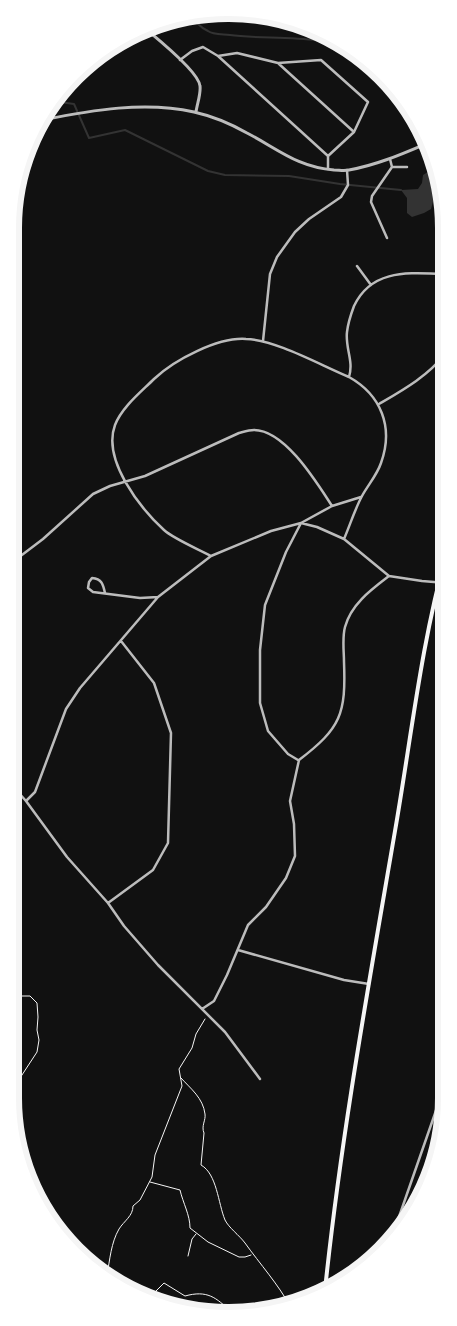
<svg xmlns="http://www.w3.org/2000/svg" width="457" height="1326" viewBox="0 0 457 1326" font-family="'Libre Baskerville',serif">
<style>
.water{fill:#333}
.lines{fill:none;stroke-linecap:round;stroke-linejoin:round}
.stream{stroke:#333;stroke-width:2}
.path{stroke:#f5f5f5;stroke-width:1}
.minor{stroke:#bcbcbc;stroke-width:2.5}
.tertiary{stroke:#bcbcbc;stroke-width:3}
.trunk{stroke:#f5f5f5;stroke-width:4}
.rim{fill:none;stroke:#f5f5f5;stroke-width:6}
</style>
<rect width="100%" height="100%" fill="#111"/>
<!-- water -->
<path class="water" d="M 434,163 L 441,186 L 435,194 L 431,209 L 424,213 L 412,217 L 407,213 L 407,198 L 401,190 L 418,189 L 422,183 L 423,175 L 431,170 Z"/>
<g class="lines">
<!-- stream -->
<path class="stream" d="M 192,14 C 195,21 201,28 208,31 C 213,35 224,34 230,35 C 263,40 328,34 352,51
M 52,101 L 74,104 L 89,138 L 125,130 L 208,171 L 225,175 L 289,176 L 340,184 L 401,190"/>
<!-- path -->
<path class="path" d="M 10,988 L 18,996 L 30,996 L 37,1003 L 38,1017 L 37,1030 L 39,1040 L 37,1052 L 20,1078 L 12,1108
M 181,1078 C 191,1089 203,1098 205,1114 C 206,1120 201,1126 204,1133 L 201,1165 C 217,1174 218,1203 225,1220 C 229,1228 239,1235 245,1243 C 260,1264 278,1284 290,1306
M 150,1182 L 180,1190 C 183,1203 190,1215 190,1228 L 208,1242 L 239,1257 L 245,1257 L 251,1255
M 426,1183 L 430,1159 L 447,1101
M 188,1256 L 192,1239 L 196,1234
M 107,1275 C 110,1259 111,1243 119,1229 C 124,1221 133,1216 133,1206 L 140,1200 L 152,1177 L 155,1155 L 182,1086 L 179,1069 L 192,1048 L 196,1034 L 205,1019
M 147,1298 L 152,1295 L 164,1283 L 185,1296 C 207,1290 216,1297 231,1312"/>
<!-- minor -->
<path class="minor" d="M 218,56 L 237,53 L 278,63 L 321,60 L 368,102 L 354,132 L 328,156 L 328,169
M 180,60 L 192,51 L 203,47 L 218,56 L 328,156
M 279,64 L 354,132
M 392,167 L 407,167
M 387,238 L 371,202 L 372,196 L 392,167 L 390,159
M 357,266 L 371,285
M 263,341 L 270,274 L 277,257 L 295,232 L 309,219 L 341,197 L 348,185 L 347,170
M 379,404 C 403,390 428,376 445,354
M 344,539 C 350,525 355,509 362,496 C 368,485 377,475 381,463 C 394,427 381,395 349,377 C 354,361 345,348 347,332 C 348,323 351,314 354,306 C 372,268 410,273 445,274
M 211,556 C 198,549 174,539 164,530 C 140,508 102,460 115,425 C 122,407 141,392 154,379 C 174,360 218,337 246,339 C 276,340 320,365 349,377
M 10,564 L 43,539 L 93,494 L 110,486 L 145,476 L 239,433 C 243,432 249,430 254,430 C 285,430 317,483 332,506
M 105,593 C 103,584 102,579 92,578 L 89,582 L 88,588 L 93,592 L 140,598 L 158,597
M 298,760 L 288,754 L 268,731 L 260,703 L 260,650 L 265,605 L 286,552 L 301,523 L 332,506 L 361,497
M 10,783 L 26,801 L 67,857 L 108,903 L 124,926 L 158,965 L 225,1032 L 260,1079
M 26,801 L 35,792 L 66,709 L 80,688 L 158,597 L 211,556 L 271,531 L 301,523 L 317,527 L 344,539 L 389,576 L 422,581 L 446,583
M 108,903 L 153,870 L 168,843 L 171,733 L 154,683 L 121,641
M 238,950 L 344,980 L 369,984
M 202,1009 L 214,1001 L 227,975 L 248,925 L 266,907 L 286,878 L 295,856 L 294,824 L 290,801 L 299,760 C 341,728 346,714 344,662 C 344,651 342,638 345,627 C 351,604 372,589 389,576
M 392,1237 L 447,1079"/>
<!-- tertiary -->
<path class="tertiary" d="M 147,30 C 159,40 199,72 200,86 C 201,94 197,104 196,112
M 43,120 C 92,110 145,101 194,112 C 212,116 231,124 247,133 C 278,149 297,167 334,170 C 339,170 344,171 349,170 C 377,165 402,154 428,143"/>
<!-- trunk -->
<path class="trunk" d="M 325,1290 C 341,1136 369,983 395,831 C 411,739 421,645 446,555"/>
</g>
<!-- crop -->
<path d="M0 0H457V1326H0ZM228 19H229A209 209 0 0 1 438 228V1098A209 209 0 0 1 229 1307H228A209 209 0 0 1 19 1098V228A209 209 0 0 1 228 19Z" fill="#fff" fill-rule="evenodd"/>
<path class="rim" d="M228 19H229A209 209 0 0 1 438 228V1098A209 209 0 0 1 229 1307H228A209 209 0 0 1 19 1098V228A209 209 0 0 1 228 19Z"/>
</svg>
